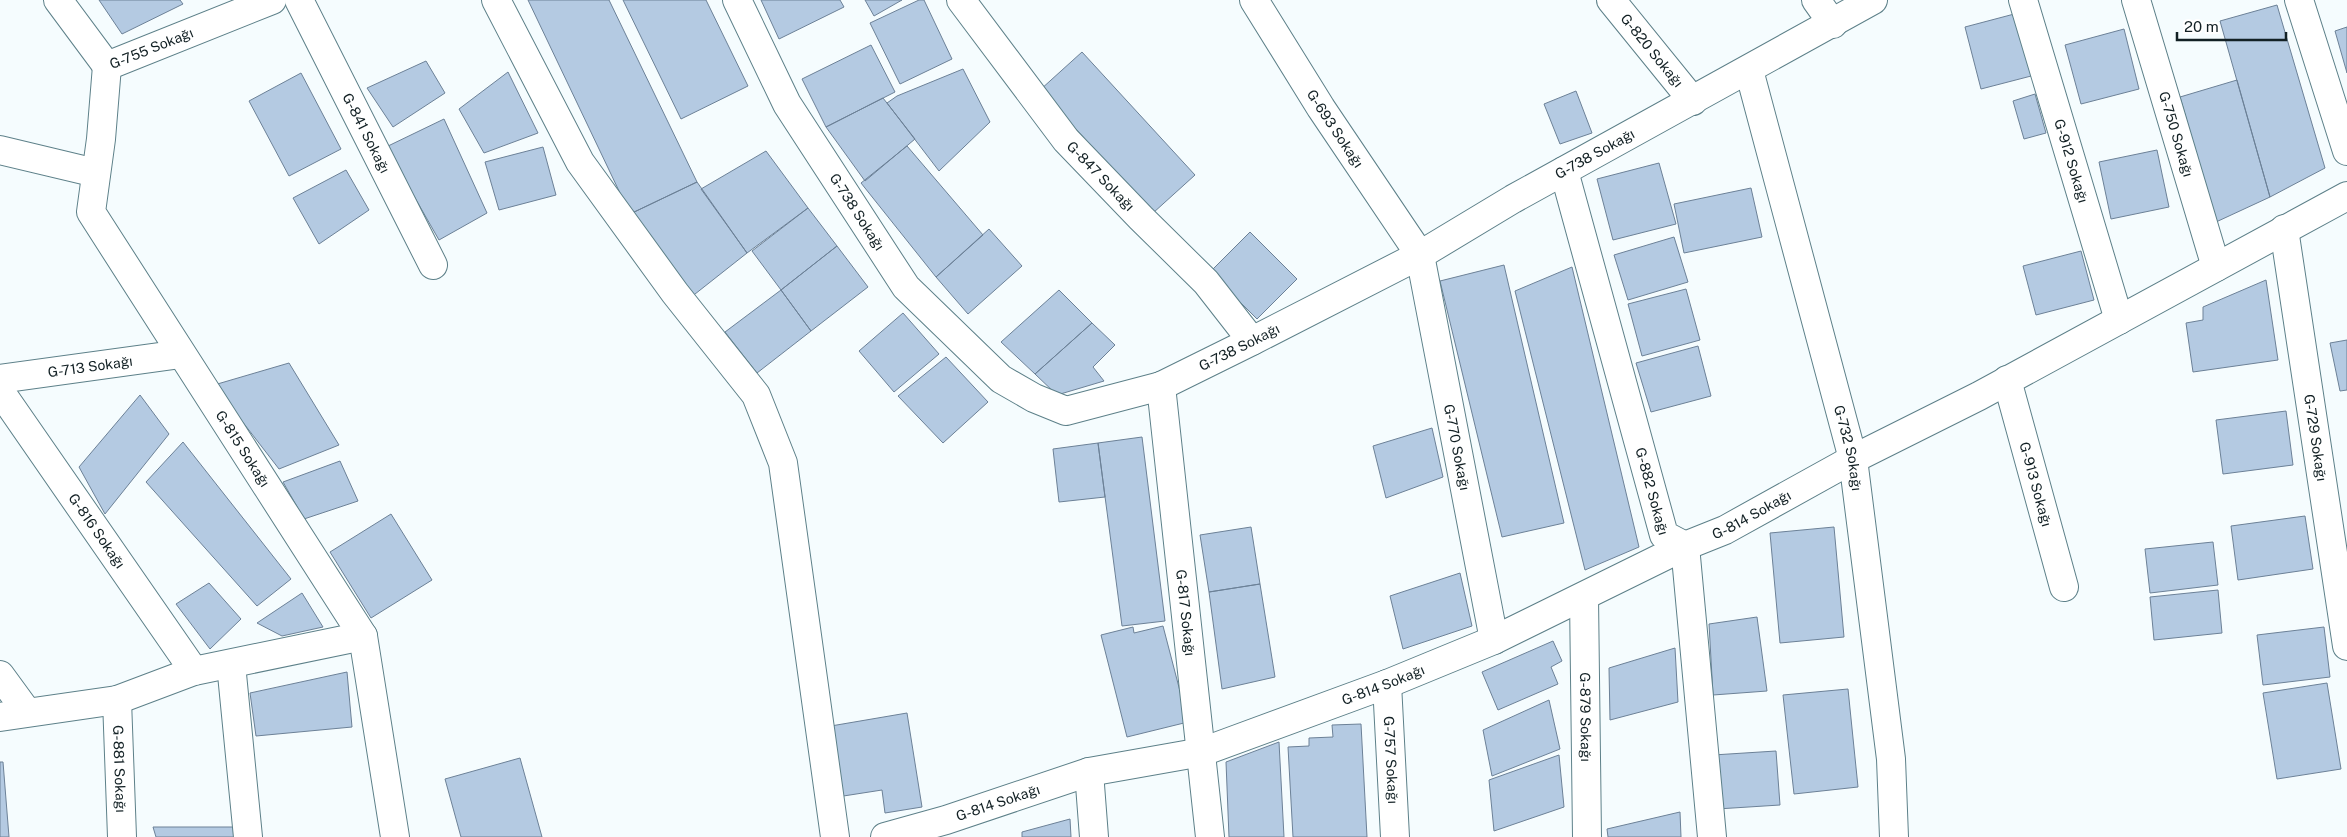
<svg xmlns="http://www.w3.org/2000/svg" width="2347" height="837" viewBox="0 0 2347 837" font-family="'Public Sans',sans-serif">
<style>
.building{fill:#b4cae2;stroke:#6c8197}
.lines{fill:none;stroke-linecap:round;stroke-linejoin:round}
.minor-casing{stroke:#5d8089;stroke-width:30}
.minor{stroke:#fff;stroke-width:28}
.labels{text-anchor:middle;dominant-baseline:central;stroke-width:5;stroke-linejoin:round;paint-order:stroke}
.street-label{font-size:14px;fill:#122024;stroke:#fff}
</style>
<rect width="100%" height="100%" fill="#f5fcfe"/>
<!-- building -->
<path class="building" d="M 99,0 L 180,0 L 183,4 L 122,34 Z
M 528,0 L 609,0 L 697,182 L 630,214 Z
M 623,0 L 706,0 L 748,86 L 681,119 Z
M 761,0 L 840,0 L 844,7 L 779,39 Z
M 865,0 L 902,0 L 874,16 Z
M 919,0 L 924,0 L 952,59 L 900,84 L 870,23 Z
M 2277,5 L 2325,168 L 2270,197 L 2220,21 Z
M 2018,13 L 2035,75 L 1981,89 L 1965,27 Z
M 2347,27 L 2347,73 L 2335,31 Z
M 2124,29 L 2139,89 L 2081,104 L 2065,45 Z
M 871,45 L 895,92 L 826,127 L 802,79 Z
M 1082,52 L 1195,175 L 1153,213 L 1040,90 Z
M 426,61 L 445,93 L 393,127 L 367,88 Z
M 963,69 L 990,122 L 939,171 L 887,103 L 897,96 Z
M 508,72 L 538,133 L 484,153 L 459,109 Z
M 301,73 L 341,149 L 289,176 L 249,101 Z
M 2237,80 L 2270,197 L 2216,222 L 2180,97 Z
M 1576,91 L 1592,133 L 1560,144 L 1544,104 Z
M 2035,94 L 2046,133 L 2024,139 L 2013,101 Z
M 883,98 L 915,139 L 865,181 L 826,127 Z
M 444,119 L 487,213 L 439,240 L 386,147 Z
M 907,146 L 983,235 L 936,277 L 861,183 Z
M 543,147 L 556,195 L 499,210 L 485,162 Z
M 2157,150 L 2169,207 L 2111,219 L 2099,162 Z
M 766,151 L 808,208 L 747,253 L 701,189 Z
M 1659,163 L 1676,224 L 1613,240 L 1597,179 Z
M 346,170 L 369,210 L 319,244 L 293,198 Z
M 697,182 L 747,253 L 690,298 L 630,214 Z
M 1751,188 L 1762,237 L 1684,253 L 1674,204 Z
M 808,208 L 837,246 L 781,290 L 752,251 Z
M 989,229 L 1022,266 L 968,314 L 936,277 Z
M 1250,232 L 1297,279 L 1257,319 L 1210,272 Z
M 1674,237 L 1688,282 L 1628,300 L 1614,255 Z
M 837,246 L 868,287 L 811,331 L 781,290 Z
M 2081,251 L 2094,300 L 2036,315 L 2023,266 Z
M 1504,265 L 1564,523 L 1502,537 L 1440,281 Z
M 1572,267 L 1639,547 L 1585,570 L 1515,291 Z
M 2266,280 L 2278,360 L 2193,372 L 2186,323 L 2203,320 L 2203,307 Z
M 1686,289 L 1700,340 L 1642,356 L 1628,304 Z
M 781,290 L 811,331 L 757,373 L 725,332 Z
M 1059,290 L 1092,323 L 1035,374 L 1001,342 Z
M 903,313 L 939,354 L 894,392 L 859,351 Z
M 1092,323 L 1115,345 L 1093,367 L 1104,381 L 1057,395 L 1035,374 Z
M 2347,340 L 2347,390 L 2340,391 L 2330,343 Z
M 1698,346 L 1711,396 L 1651,412 L 1636,363 Z
M 946,357 L 988,402 L 943,443 L 898,396 Z
M 289,363 L 339,445 L 279,469 L 214,385 Z
M 140,395 L 169,434 L 105,514 L 79,467 Z
M 2286,411 L 2293,465 L 2223,474 L 2216,420 Z
M 1432,428 L 1443,477 L 1386,498 L 1373,446 Z
M 1142,437 L 1165,621 L 1122,626 L 1098,443 Z
M 183,442 L 291,579 L 257,606 L 146,482 Z
M 1098,443 L 1105,497 L 1059,502 L 1053,449 Z
M 340,461 L 358,501 L 304,519 L 283,482 Z
M 391,514 L 432,580 L 371,618 L 330,552 Z
M 2305,516 L 2313,569 L 2238,580 L 2231,526 Z
M 1251,527 L 1260,584 L 1209,592 L 1200,535 Z
M 1834,527 L 1844,637 L 1780,643 L 1770,533 Z
M 2213,542 L 2218,585 L 2150,593 L 2145,549 Z
M 1460,573 L 1472,626 L 1403,649 L 1390,596 Z
M 209,583 L 241,619 L 210,649 L 176,604 Z
M 1260,584 L 1275,677 L 1222,689 L 1209,592 Z
M 2218,590 L 2222,633 L 2154,640 L 2150,597 Z
M 302,593 L 323,627 L 282,636 L 257,623 Z
M 1757,617 L 1767,691 L 1713,695 L 1709,624 Z
M 1163,626 L 1188,722 L 1127,737 L 1101,635 L 1133,627 L 1134,633 Z
M 2324,627 L 2330,677 L 2263,685 L 2257,635 Z
M 1553,641 L 1562,661 L 1551,667 L 1558,684 L 1498,710 L 1482,672 Z
M 1675,648 L 1678,702 L 1610,720 L 1609,668 Z
M 347,672 L 352,727 L 256,736 L 250,693 Z
M 2327,683 L 2341,769 L 2277,779 L 2263,693 Z
M 1848,689 L 1858,787 L 1794,794 L 1783,695 Z
M 1549,700 L 1560,749 L 1492,776 L 1483,730 Z
M 907,713 L 922,807 L 885,813 L 882,790 L 837,797 L 825,727 Z
M 1361,724 L 1367,837 L 1293,837 L 1288,747 L 1309,746 L 1309,738 L 1333,737 L 1332,725 Z
M 1279,742 L 1284,837 L 1229,837 L 1226,762 Z
M 1776,751 L 1780,805 L 1717,809 L 1713,755 Z
M 1559,755 L 1564,807 L 1494,831 L 1489,780 Z
M 520,758 L 542,837 L 461,837 L 445,779 Z
M 0,762 L 3,762 L 9,837 L 0,837 Z
M 1680,812 L 1681,837 L 1608,837 L 1607,829 Z
M 1070,819 L 1071,837 L 1022,837 L 1022,832 Z
M 153,827 L 244,827 L 243,837 L 156,837 Z"/>
<g class="lines">
<!-- minor casing -->
<g class="minor-casing">
<g id="minor">
<path id="s1" d="M 58,0 L 107,66 L 272,0"/>
<path id="s2" d="M 299,0 L 433,265"/>
<path d="M 496,0 L 580,162 L 675,293 L 756,395 L 783,463 L 835,837"/>
<path id="s3" d="M 737,0 L 787,104 L 906,287 L 1001,379 L 1034,398 L 1066,411 L 1161,386 L 1252,341 L 1420,255 L 1513,199 L 1873,0"/>
<path id="s4" d="M 961,0 L 1066,140 L 1141,218 L 1206,282 L 1252,341"/>
<path id="s5" d="M 1254,0 L 1321,108 L 1420,255 L 1494,640"/>
<path id="s6" d="M 1611,0 L 1693,101"/>
<path d="M 1816,0 L 1833,24"/>
<path id="s7" d="M 2023,0 L 2119,320"/>
<path id="s8" d="M 2136,0 L 2216,267"/>
<path d="M 2299,0 L 2347,151"/>
<path id="s9" d="M 107,66 L 101,139 L 91,212 L 363,636 L 395,837"/>
<path id="s10" d="M 1749,70 L 1853,459 L 1891,759 L 1894,837"/>
<path d="M 0,150 L 96,173"/>
<path id="s11" d="M 1564,171 L 1664,535 L 1685,546 L 1712,837"/>
<path id="s12" d="M 2284,229 L 2347,646"/>
<path id="s13" d="M 0,379 L 181,354"/>
<path id="s14" d="M 2007,380 L 2064,587"/>
<path id="s15" d="M 1161,386 L 1210,837"/>
<path id="s16" d="M 0,391 L 194,671"/>
<path id="s17" d="M 1584,597 L 1587,837"/>
<path d="M 231,664 L 248,837"/>
<path d="M 0,675 L 27,712"/>
<path id="s18" d="M 1387,684 L 1395,837"/>
<path id="s19" d="M 117,700 L 122,837"/>
<path d="M 0,717 L 117,700 L 194,671 L 363,636"/>
<path d="M 1089,772 L 1094,837"/>
<path id="s20" d="M 885,837 L 946,820 L 1089,772 L 1202,752 L 1387,684 L 1494,640 L 1685,546 L 1725,530 L 1853,459 L 1979,396 L 2347,196"/>
</g>
</g>
<!-- minor -->
<use href="#minor" class="minor"/>
</g>
<g class="labels">
<!-- street labels -->
<g class="street-label">
<text stroke="none"><textPath href="#s1" startOffset="130">G-755 Sokağı</textPath></text>
<text stroke="none"><textPath href="#s6" startOffset="65">G-820 Sokağı</textPath></text>
<text stroke="none"><textPath href="#s5" startOffset="152">G-693 Sokağı</textPath></text>
<text stroke="none"><textPath href="#s2" startOffset="149">G-841 Sokağı</textPath></text>
<text stroke="none"><textPath href="#s8" startOffset="140">G-750 Sokağı</textPath></text>
<text stroke="none"><textPath href="#s3" startOffset="1129">G-738 Sokağı</textPath></text>
<text stroke="none"><textPath href="#s7" startOffset="168">G-912 Sokağı</textPath></text>
<text stroke="none"><textPath href="#s4" startOffset="225">G-847 Sokağı</textPath></text>
<text stroke="none"><textPath href="#s3" startOffset="244">G-738 Sokağı</textPath></text>
<text stroke="none"><textPath href="#s3" startOffset="724">G-738 Sokağı</textPath></text>
<text stroke="none"><textPath href="#s13" startOffset="91">G-713 Sokağı</textPath></text>
<text stroke="none"><textPath href="#s12" startOffset="211">G-729 Sokağı</textPath></text>
<text stroke="none"><textPath href="#s9" startOffset="428">G-815 Sokağı</textPath></text>
<text stroke="none"><textPath href="#s5" startOffset="500">G-770 Sokağı</textPath></text>
<text stroke="none"><textPath href="#s10" startOffset="391">G-732 Sokağı</textPath></text>
<text stroke="none"><textPath href="#s14" startOffset="108">G-913 Sokağı</textPath></text>
<text stroke="none"><textPath href="#s11" startOffset="332">G-882 Sokağı</textPath></text>
<text stroke="none"><textPath href="#s20" startOffset="928">G-814 Sokağı</textPath></text>
<text stroke="none"><textPath href="#s16" startOffset="170">G-816 Sokağı</textPath></text>
<text stroke="none"><textPath href="#s15" startOffset="228">G-817 Sokağı</textPath></text>
<text stroke="none"><textPath href="#s20" startOffset="522">G-814 Sokağı</textPath></text>
<text stroke="none"><textPath href="#s17" startOffset="120">G-879 Sokağı</textPath></text>
<text stroke="none"><textPath href="#s18" startOffset="76">G-757 Sokağı</textPath></text>
<text stroke="none"><textPath href="#s19" startOffset="69">G-881 Sokağı</textPath></text>
<text stroke="none"><textPath href="#s20" startOffset="118">G-814 Sokağı</textPath></text>
</g>
</g>
<!-- scale -->
<path d="M2177 32v8h109v-8" fill="none" stroke="#122024" stroke-width="2.5"/>
<text x="2184" y="32" font-size="15" fill="#122024" stroke="#ffffff" stroke-width="4" paint-order="stroke">20 m</text>
</svg>
